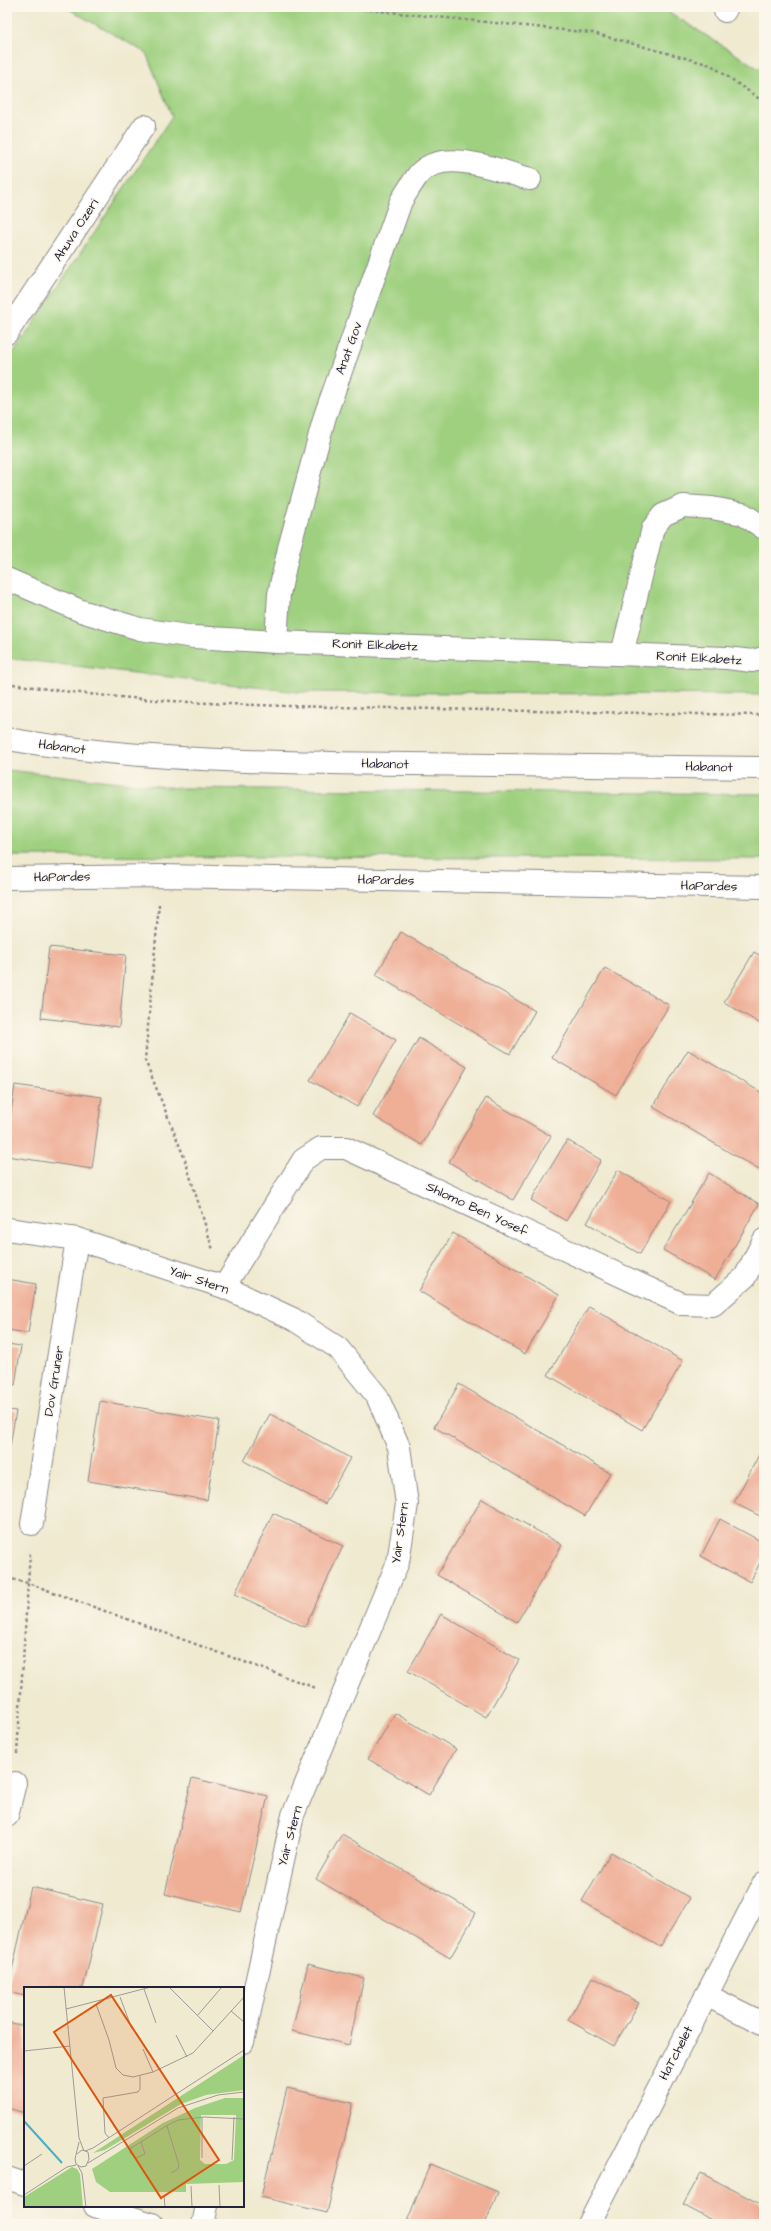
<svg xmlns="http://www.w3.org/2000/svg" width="771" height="2231" viewBox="0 0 771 2231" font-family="'Architects Daughter',sans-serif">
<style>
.green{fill:#9fd07f;stroke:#60795d}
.building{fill:#efae96}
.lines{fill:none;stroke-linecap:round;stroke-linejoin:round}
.minor-casing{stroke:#898686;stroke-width:24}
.tertiary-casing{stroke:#898686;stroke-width:24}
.path{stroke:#898686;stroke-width:2.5;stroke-dasharray:3 3;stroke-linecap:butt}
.minor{stroke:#fff;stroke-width:22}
.tertiary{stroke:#fff;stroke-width:22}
.labels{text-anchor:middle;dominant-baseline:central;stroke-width:3;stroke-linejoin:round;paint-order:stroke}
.street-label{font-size:13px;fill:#22223b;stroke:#fbf7ec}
.inset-river{fill:none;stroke:#47afc6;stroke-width:2}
.inset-road{fill:none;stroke:#9e9a95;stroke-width:1}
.view{fill:#de560e;fill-opacity:0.15;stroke:#de560e;stroke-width:2}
.inset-edge{fill:none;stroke:#22223b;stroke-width:2}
</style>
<rect width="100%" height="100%" fill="#fbf7ec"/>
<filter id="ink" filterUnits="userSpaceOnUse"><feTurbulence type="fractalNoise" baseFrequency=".025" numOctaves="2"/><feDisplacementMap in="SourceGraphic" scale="8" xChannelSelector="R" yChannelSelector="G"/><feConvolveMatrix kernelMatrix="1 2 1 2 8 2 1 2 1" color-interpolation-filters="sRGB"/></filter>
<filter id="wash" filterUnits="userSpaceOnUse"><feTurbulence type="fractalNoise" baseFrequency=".012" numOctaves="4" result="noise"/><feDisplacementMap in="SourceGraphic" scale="16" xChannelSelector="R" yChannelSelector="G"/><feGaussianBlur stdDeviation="0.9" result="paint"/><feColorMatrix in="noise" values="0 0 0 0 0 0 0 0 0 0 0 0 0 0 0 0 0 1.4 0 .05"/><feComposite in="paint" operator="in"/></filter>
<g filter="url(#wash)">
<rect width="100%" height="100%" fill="#f0ead1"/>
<!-- green -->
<path class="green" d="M 65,7 L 661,7 L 764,72 L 764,695 L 297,692 L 7,658 L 7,363 L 172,116 L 146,53 Z
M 7,770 L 177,788 L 764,794 L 764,859 L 7,856 Z"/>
<g id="blocks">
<!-- building -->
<path class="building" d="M 401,932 L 535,1011 L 510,1054 L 376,975 Z
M 49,947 L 126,955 L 119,1027 L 41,1018 Z
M 754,952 L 764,958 L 764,1026 L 724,1002 Z
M 605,968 L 669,1005 L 616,1095 L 552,1058 Z
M 350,1013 L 396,1040 L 357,1107 L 310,1080 Z
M 419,1038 L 467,1067 L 422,1145 L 373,1116 Z
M 688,1050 L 764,1094 L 764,1161 L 759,1170 L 653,1107 Z
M 15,1085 L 102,1097 L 92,1169 L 7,1156 L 7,1141 Z
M 486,1098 L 551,1136 L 513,1200 L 449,1162 Z
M 567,1140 L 601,1160 L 566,1221 L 531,1200 Z
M 618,1170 L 671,1201 L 640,1254 L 587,1223 Z
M 709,1173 L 759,1204 L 715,1280 L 663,1250 Z
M 453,1233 L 559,1295 L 525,1354 L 419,1291 Z
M 7,1279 L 36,1284 L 28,1333 L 7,1330 Z
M 589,1306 L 683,1361 L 642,1430 L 548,1375 Z
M 7,1344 L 21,1346 L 15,1385 L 7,1383 Z
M 459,1384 L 610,1473 L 585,1516 L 434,1427 Z
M 100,1401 L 219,1421 L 207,1500 L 88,1481 Z
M 7,1410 L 16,1411 L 9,1452 L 7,1452 Z
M 270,1414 L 350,1458 L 325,1504 L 244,1461 Z
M 764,1445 L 764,1518 L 734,1503 Z
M 482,1499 L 562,1545 L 517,1622 L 437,1575 Z
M 273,1513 L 343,1546 L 305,1627 L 235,1594 Z
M 720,1519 L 764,1543 L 764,1555 L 750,1582 L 701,1556 Z
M 441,1614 L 519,1660 L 486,1717 L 408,1671 Z
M 395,1713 L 456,1749 L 429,1795 L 368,1759 Z
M 192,1778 L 268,1796 L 241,1912 L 165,1894 Z
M 342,1834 L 476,1913 L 450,1958 L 316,1879 Z
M 611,1852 L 690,1898 L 660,1947 L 582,1901 Z
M 31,1887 L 103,1904 L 83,1988 L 25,1988 L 25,1996 L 7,1992 Z
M 308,1964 L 364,1978 L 349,2045 L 292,2031 Z
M 593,1977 L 639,2003 L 614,2046 L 568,2020 Z
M 7,2022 L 25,2026 L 25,2113 L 7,2108 Z
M 287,2088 L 353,2103 L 327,2213 L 261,2197 Z
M 430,2164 L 498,2192 L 485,2224 L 406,2224 Z
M 701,2173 L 764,2206 L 764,2224 L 719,2224 L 683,2205 Z"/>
</g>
</g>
<g filter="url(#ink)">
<use href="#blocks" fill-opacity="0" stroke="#898686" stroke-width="1"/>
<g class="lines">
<!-- minor casing -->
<g class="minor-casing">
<path id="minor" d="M 725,11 L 727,7
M 7,333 L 144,126
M 7,579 L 81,611 L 140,629 L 194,637 L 276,642 L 727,658 L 752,661 L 764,658
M 276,642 L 279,594 L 289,548 L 325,416 L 401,201 C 407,192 412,183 418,175 C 443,146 500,171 530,179
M 622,654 L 653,528 L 663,515 L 683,506 L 712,508 L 743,514 L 764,528
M 7,739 C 140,761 275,763 410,764 C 528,765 646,766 764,768
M 7,1229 L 77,1239 L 224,1287 L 293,1319 L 338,1348 L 377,1396 L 399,1447 L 407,1504 L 398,1562 L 293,1815 L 243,2042
M 224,1287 L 303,1160 L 321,1148 L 346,1148 L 682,1304 L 713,1305 L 745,1277 L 764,1240
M 32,1524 L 77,1239
M 7,1816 L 15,1783
M 706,1995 L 764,2024
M 7,2178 L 25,2184
M 95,2206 L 152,2224
M 203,2224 L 207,2206"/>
</g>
<!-- tertiary casing -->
<g class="tertiary-casing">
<path id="tertiary" d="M 7,878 L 161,876 L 764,887
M 589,2224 L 764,1883"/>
</g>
<!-- path -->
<path class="path" d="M 340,7 L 593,33 L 711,65 L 764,102
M 7,683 C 135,704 265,706 394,708 C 518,711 641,713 764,715
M 159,904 L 145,1060 L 184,1157 L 213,1250
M 7,1578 L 28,1583 L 316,1688
M 17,1754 L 30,1552"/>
<!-- minor -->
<use href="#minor" class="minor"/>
<!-- tertiary -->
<use href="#tertiary" class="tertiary"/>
</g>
</g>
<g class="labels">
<!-- street labels -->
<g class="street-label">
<text transform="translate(76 230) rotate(-57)">Ahuva Ozeri</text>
<text transform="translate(349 348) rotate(-70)">Anat Gov</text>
<text transform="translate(375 645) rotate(2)">Ronit Elkabetz</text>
<text transform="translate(699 658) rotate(3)">Ronit Elkabetz</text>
<text transform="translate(62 747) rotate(7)">Habanot</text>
<text transform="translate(385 764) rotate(1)">Habanot</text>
<text transform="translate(709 767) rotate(1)">Habanot</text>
<text transform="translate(62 877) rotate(-1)">HaPardes</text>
<text transform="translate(386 880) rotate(1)">HaPardes</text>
<text transform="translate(709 886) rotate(1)">HaPardes</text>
<text transform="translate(477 1209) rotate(25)">Shlomo Ben Yosef</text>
<text transform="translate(199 1280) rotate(19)">Yair Stern</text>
<text transform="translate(54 1381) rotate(-81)">Dov Gruner</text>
<text transform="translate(400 1533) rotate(-82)">Yair Stern</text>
<text transform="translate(290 1836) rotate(-75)">Yair Stern</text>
<text transform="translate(676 2053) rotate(-63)">HaTchelet</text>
</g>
</g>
<!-- overview -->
<g transform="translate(24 1987)">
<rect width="220" height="220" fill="#f0ead1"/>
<path d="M 220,68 L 220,103 L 182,108 L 157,117 L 81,163 L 69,166 ZM 201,111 L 220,111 L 220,195 L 162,197 L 162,205 L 86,205 L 72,195 L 68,182 L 139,136 L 171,121 ZM 177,128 L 212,128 L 210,173 L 202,177 L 181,177 L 176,173 ZM 48,180 L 53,182 L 56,187 L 59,220 L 0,220 L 0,210 Z" fill="#9fd07f" fill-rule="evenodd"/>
<path class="inset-river" d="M 0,134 L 38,176"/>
<path class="inset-road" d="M 40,0 L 55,151 L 60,164M 145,0 L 189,44M 120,2 L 132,36M 96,10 L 108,42M 72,17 L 85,53 L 92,81 L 99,88 L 109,90 L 129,85 L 169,66 L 220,10M 42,22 L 127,0M 207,24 L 220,35M 173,29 L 198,0M 152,48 L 163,70M 119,62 L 129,85M 0,64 L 46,59M 143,139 L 155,178 L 154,182 L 147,186M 85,151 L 81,146 L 79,111 L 114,105 L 116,102 L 116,89M 117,155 L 121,167 L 112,171 L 106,166 L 107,161 L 144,138 L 154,133 L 180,130 L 220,132M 61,164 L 69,161 L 220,63M 53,167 L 58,163 L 64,165 L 65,172 L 62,179 L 57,180 L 52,177 L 51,172 L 55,155M 178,171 L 178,130M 208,173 L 210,130M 64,176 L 154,121 L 194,108 L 220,105M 0,179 L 18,167M 54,179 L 58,186 L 62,220M 195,198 L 196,220M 167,199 L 168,220M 0,208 L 43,180 L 52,178M 140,208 L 141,220"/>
<path class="view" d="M 87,8 L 195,173 L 137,211 L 30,45 Z"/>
<rect width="220" height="220" class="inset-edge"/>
</g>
<!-- margin -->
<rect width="771" height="2231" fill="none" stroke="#fbf7ec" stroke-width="24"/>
</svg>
